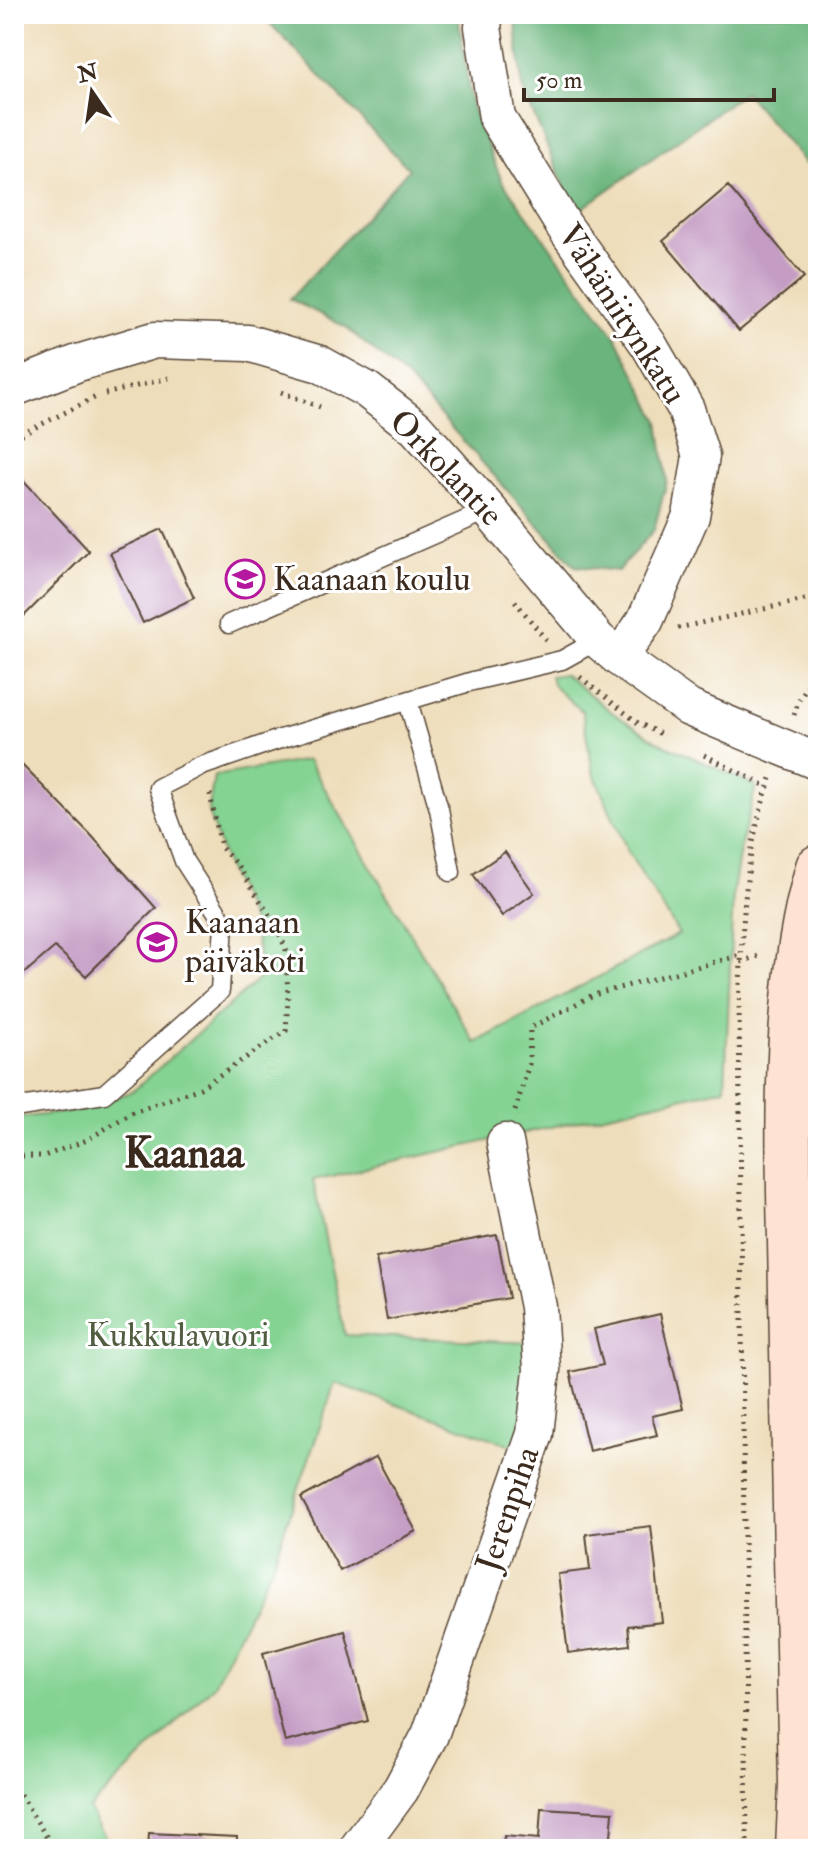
<svg xmlns="http://www.w3.org/2000/svg" width="832" height="1863" viewBox="0 0 832 1863" font-family="'IM FELL Double Pica',serif">
<style>
.green{fill:#84d393;stroke:#607e58;stroke-width:2}
.forest{fill:#6bb57d;stroke:#53704e;stroke-width:2}
.building{fill:#c49cc4}
.lines{fill:none;stroke-linecap:round;stroke-linejoin:round}
.lane-casing{stroke:#564535;stroke-width:21}
.street-casing{stroke:#564535;stroke-width:39}
.secondary-casing{stroke:#564535;stroke-width:47}
.path{stroke:#564535;stroke-width:5;stroke-dasharray:2 6;stroke-linecap:butt}
.lane{stroke:#fff;stroke-width:18}
.street{stroke:#fff;stroke-width:36}
.secondary{stroke:#fee3d2;stroke-width:44}
.labels{text-anchor:middle;dominant-baseline:central;stroke-width:6;stroke-linejoin:round;paint-order:stroke}
.street-label{font-size:34px;fill:#3b2a1e;stroke:#fff}
.poi-label{font-size:34px;fill:#3b2a1e;stroke:#fff;text-anchor:start}
.park-label{font-size:34px;fill:#515d41;stroke:#fff}
.district-label{font-size:42px;font-weight:bold;fill:#3b2a1e;stroke:#fff}
</style>
<rect width="100%" height="100%" fill="#fff"/>
<filter id="ink" filterUnits="userSpaceOnUse"><feTurbulence type="fractalNoise" baseFrequency=".0125" numOctaves="2"/><feDisplacementMap in="SourceGraphic" scale="16" xChannelSelector="R" yChannelSelector="G"/><feConvolveMatrix kernelMatrix="1 2 1 2 8 2 1 2 1" color-interpolation-filters="sRGB"/></filter>
<filter id="wash" filterUnits="userSpaceOnUse"><feTurbulence type="fractalNoise" baseFrequency=".006" numOctaves="4" result="noise"/><feDisplacementMap in="SourceGraphic" scale="32" xChannelSelector="R" yChannelSelector="G"/><feGaussianBlur stdDeviation="1.8" result="paint"/><feColorMatrix in="noise" values="0 0 0 0 0 0 0 0 0 0 0 0 0 0 0 0 0 1.4 0 .05"/><feComposite in="paint" operator="in"/></filter>
<g filter="url(#wash)">
<rect width="100%" height="100%" fill="#eeddba"/>
<!-- green -->
<path class="green" d="M 564,674 L 613,713 L 657,741 L 756,786 L 740,849 L 733,891 L 725,1088 L 313,1180 L 345,1335 L 532,1343 L 522,1449 L 335,1383 L 272,1566 L 214,1685 L 89,1809 L 112,1849 L 14,1849 L 14,1118 L 81,1111 L 133,1091 L 261,977 L 254,926 L 228,870 L 208,812 L 214,776 L 308,760 L 475,1043 L 679,934 L 628,852 L 593,772 L 582,711 L 553,686 L 550,676 Z"/>
<!-- forest -->
<path class="forest" d="M 261,14 L 458,14 L 471,104 L 502,181 L 616,337 L 659,421 L 667,481 L 654,530 L 618,571 L 575,566 L 407,378 L 344,326 L 290,299 L 409,169 Z
M 515,14 L 818,14 L 818,179 L 745,92 L 576,213 L 522,88 Z"/>
<g id="blocks">
<!-- building -->
<path class="building" d="M 728,186 L 804,277 L 739,331 L 663,241 Z
M 14,470 L 89,551 L 14,626 Z
M 162,529 L 194,598 L 143,623 L 110,553 Z
M 14,757 L 91,835 L 156,908 L 86,976 L 55,947 L 14,982 Z
M 505,852 L 534,893 L 502,916 L 473,874 Z
M 497,1235 L 509,1298 L 387,1320 L 376,1258 Z
M 660,1314 L 683,1409 L 652,1416 L 657,1435 L 589,1451 L 570,1372 L 603,1365 L 594,1329 Z
M 376,1457 L 416,1531 L 340,1571 L 301,1498 Z
M 651,1526 L 662,1622 L 628,1626 L 630,1645 L 568,1653 L 558,1574 L 590,1570 L 586,1534 Z
M 345,1631 L 368,1721 L 285,1742 L 263,1653 Z
M 541,1808 L 613,1812 L 610,1849 L 503,1849 L 504,1836 L 539,1839 Z
M 149,1833 L 237,1837 L 237,1849 L 148,1849 Z"/>
</g>
</g>
<g filter="url(#ink)">
<use href="#blocks" fill-opacity="0" stroke="#564535" stroke-width="2"/>
<g class="lines">
<!-- lane casing -->
<g class="lane-casing">
<path id="lane" d="M 229,624 L 489,510
M 408,701 L 439,809 L 451,872
M 14,1108 L 104,1094 L 220,991 L 224,923 L 184,861 L 158,788 L 199,767 L 280,739 L 473,681 L 562,660 L 598,640"/>
</g>
<!-- street casing -->
<g class="street-casing">
<path id="street" d="M 485,14 L 483,27 L 497,118 L 564,226 L 649,345 L 686,409 L 701,456 L 691,516 L 645,621 L 619,658
M 14,388 L 78,363 L 155,340 L 248,343 L 320,364 L 367,390 L 416,428 L 489,510 L 598,640 L 619,658 L 689,708 L 818,762
M 357,1849 L 401,1789 L 430,1735 L 535,1434 L 542,1370 L 538,1307 L 505,1142"/>
</g>
<!-- secondary casing -->
<g class="secondary-casing">
<path id="secondary" d="M 798,1849 L 801,1784 C 797,1621 794,1457 791,1294 C 789,1153 779,1003 818,867"/>
</g>
<!-- path -->
<path class="path" d="M 281,392 L 320,407
M 105,394 L 173,377
M 14,438 L 96,397
M 515,601 L 546,640
M 678,628 L 818,597
M 580,677 L 638,723 L 663,735
M 794,715 L 798,701 L 818,669
M 704,755 L 768,787
M 741,962 L 759,956
M 515,1111 L 529,1064 L 530,1028 L 593,995 L 741,955
M 14,1156 L 44,1156 L 87,1140 L 131,1113 L 200,1088 L 286,1031 L 288,1000 L 286,949 L 275,924 L 240,869 L 221,847 L 209,789
M 14,1789 L 21,1796 L 54,1849
M 747,1849 L 739,1006 C 743,926 743,853 771,778"/>
<!-- lane -->
<use href="#lane" class="lane"/>
<!-- street -->
<use href="#street" class="street"/>
<!-- secondary -->
<use href="#secondary" class="secondary"/>
</g>
</g>
<!-- icons -->
<defs>
<g id="school-ring" transform="scale(2)"><circle r="9.5" fill="#fff" stroke="#b5179e" stroke-width="1.5"/><path d="M0-5L7-2L0 1L-7-2ZM-4 1L0 2.5L4 1V4Q0 6-4 4Z" fill="#b5179e"/></g>
</defs>
<g fill-rule="evenodd">
<use href="#school-ring" x="245" y="579"/>
<use href="#school-ring" x="157" y="942"/>
</g>
<g class="labels">
<!-- street labels -->
<g class="street-label">
<text transform="translate(622 314) rotate(57)">Vähäniitynkatu</text>
<text transform="translate(446 468) rotate(46)">Orkolantie</text>
<text transform="translate(508 1509) rotate(-71)">Jerenpiha</text>
</g>
<!-- poi labels -->
<g class="poi-label">
<text x="273" y="579">Kaanaan koulu</text>
<text x="185" y="922">Kaanaan<tspan x="185" dy="39">päiväkoti</tspan></text>
</g>
<!-- park labels -->
<g class="park-label">
<text x="178" y="1335">Kukkulavuori</text>
</g>
<!-- district labels -->
<g class="district-label">
<text x="184" y="1154">Kaanaa</text>
</g>
</g>
<!-- margin -->
<rect width="832" height="1863" fill="none" stroke="#fff" stroke-width="48"/>
<!-- north arrow -->
<g transform="translate(92 92) rotate(347)" stroke="#ffffff" stroke-width="6" paint-order="stroke">
<path d="M0-6L14 30L0 20L-14 30Z" fill="#3b2a1e"/>
<text y="-12" font-size="22" font-weight="bold" text-anchor="middle" fill="#3b2a1e">N</text>
</g>
<!-- scale -->
<path d="M524 88v12h250v-12" fill="none" stroke="#3b2a1e" stroke-width="4"/>
<text x="536" y="88" font-size="24" fill="#3b2a1e" stroke="#ffffff" stroke-width="6" paint-order="stroke">50 m</text>
</svg>
